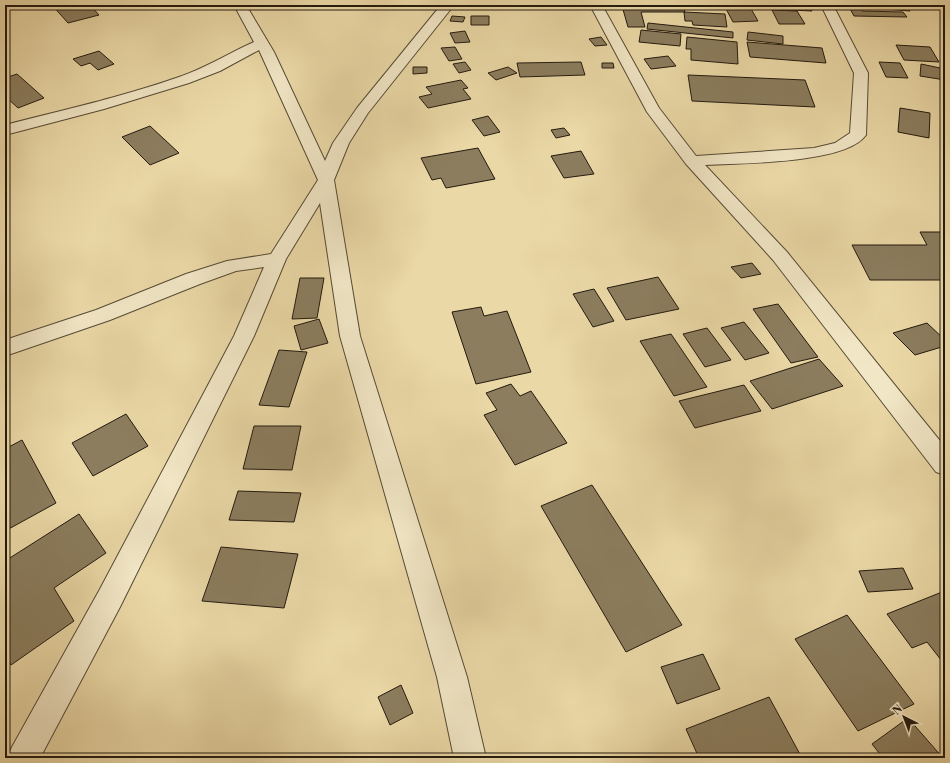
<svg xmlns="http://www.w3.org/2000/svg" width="950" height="763" viewBox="0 0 950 763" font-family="'Libre Bodoni',serif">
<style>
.building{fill:#8b7d5e;stroke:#241a0f}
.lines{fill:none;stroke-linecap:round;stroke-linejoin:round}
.street-casing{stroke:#564a35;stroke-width:2}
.street{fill:#f1e6c5;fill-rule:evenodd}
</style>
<rect width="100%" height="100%" fill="#ead8a6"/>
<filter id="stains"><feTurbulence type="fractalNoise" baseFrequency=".005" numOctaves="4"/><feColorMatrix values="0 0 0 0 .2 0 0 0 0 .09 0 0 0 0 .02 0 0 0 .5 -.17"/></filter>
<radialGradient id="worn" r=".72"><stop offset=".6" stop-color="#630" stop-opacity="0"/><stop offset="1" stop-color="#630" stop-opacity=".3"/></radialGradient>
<!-- building -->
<path class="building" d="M 52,5 L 90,5 L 99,15 L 68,23 Z
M 788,5 L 809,5 L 812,11 L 790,10 Z
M 848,5 L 859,5 L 862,11 L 903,12 L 907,17 L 854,16 Z
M 872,5 L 907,5 L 910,11 L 873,8 Z
M 622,6 L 683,6 L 685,12 L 641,12 L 645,27 L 628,27 Z
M 725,7 L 750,7 L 758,21 L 733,22 Z
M 772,10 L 797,11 L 805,24 L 779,24 Z
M 684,12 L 725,14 L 727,27 L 693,25 L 692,21 L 685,21 Z
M 452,16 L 465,17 L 463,22 L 450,21 Z
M 471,16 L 489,16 L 489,25 L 471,25 Z
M 648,23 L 733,32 L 733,38 L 647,29 Z
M 641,30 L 681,34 L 680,46 L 639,42 Z
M 465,31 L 470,42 L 455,43 L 450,33 Z
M 748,32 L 783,36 L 783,44 L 747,40 Z
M 601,37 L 607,45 L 595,46 L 589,39 Z
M 687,37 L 737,42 L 738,64 L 691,60 L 691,49 L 686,49 Z
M 747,42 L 822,48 L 826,63 L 750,57 Z
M 896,45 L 930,47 L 939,62 L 904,60 Z
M 455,47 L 462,59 L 449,61 L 441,48 Z
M 99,51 L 114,64 L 98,70 L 90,63 L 81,66 L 73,59 Z
M 668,56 L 676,66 L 651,69 L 644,59 Z
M 465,62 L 471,70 L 459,73 L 453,64 Z
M 581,62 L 585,75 L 520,77 L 517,63 Z
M 879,62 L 900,63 L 908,78 L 886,77 Z
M 602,63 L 613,63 L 614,68 L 602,68 Z
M 921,64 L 945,69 L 945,80 L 920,76 Z
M 413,67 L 427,67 L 427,73 L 413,74 Z
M 508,67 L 517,73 L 496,80 L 488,73 Z
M 17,74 L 44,98 L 18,108 L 5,96 L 5,78 Z
M 688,75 L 805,80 L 815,107 L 692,101 Z
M 461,80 L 468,88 L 463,89 L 471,99 L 428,108 L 419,97 L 432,94 L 426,87 Z
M 900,108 L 930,113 L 929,138 L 898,132 Z
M 488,116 L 500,132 L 484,136 L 472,120 Z
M 150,126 L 179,153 L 150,165 L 122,137 Z
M 564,128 L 570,135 L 556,138 L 551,130 Z
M 478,148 L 495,179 L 446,188 L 441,178 L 432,180 L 421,158 Z
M 581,151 L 594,174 L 564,178 L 551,156 Z
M 920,232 L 940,232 L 945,239 L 945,280 L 870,280 L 852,245 L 927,245 Z
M 752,263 L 761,274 L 741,278 L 731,267 Z
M 658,277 L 679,309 L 626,320 L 607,288 Z
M 300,278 L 324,278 L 317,318 L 292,319 Z
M 594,289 L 614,321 L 593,327 L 573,294 Z
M 778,304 L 818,357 L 791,363 L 753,309 Z
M 481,307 L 484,316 L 507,311 L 531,372 L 476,384 L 452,312 Z
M 319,319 L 328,343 L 301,350 L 294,326 Z
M 744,322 L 769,353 L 745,360 L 721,328 Z
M 927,323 L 945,340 L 945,346 L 915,355 L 893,333 Z
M 707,328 L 731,360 L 705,367 L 683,334 Z
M 671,334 L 707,387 L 674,396 L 640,341 Z
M 279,350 L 307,352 L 289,407 L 259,405 Z
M 819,359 L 843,386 L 772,409 L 750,381 Z
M 511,384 L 520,396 L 531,391 L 567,443 L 515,465 L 484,415 L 497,410 L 486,393 Z
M 744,385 L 761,411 L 695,428 L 679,401 Z
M 126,414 L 148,446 L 93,476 L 72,443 Z
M 254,426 L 301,426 L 292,470 L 243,469 Z
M 22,440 L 56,503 L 5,531 L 5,449 Z
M 592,485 L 682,625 L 626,652 L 541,506 Z
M 238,491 L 301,493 L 294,522 L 229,520 Z
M 79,514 L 106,553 L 54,588 L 74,621 L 11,665 L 5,653 L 5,561 Z
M 221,547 L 298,554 L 284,608 L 202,601 Z
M 903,568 L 913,589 L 868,592 L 859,571 Z
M 942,592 L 945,596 L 945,665 L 927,642 L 912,648 L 887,614 Z
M 847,615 L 914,704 L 858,731 L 795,639 Z
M 703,654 L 720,689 L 677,704 L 661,667 Z
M 401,685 L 413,713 L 390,725 L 378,697 Z
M 769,697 L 802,758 L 699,758 L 686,729 Z
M 908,718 L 943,758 L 883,758 L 872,744 Z
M 693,753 L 695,758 L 680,758 Z"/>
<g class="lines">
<!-- street casing -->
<g class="street-casing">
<path id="street" d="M 234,5 L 246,5 L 274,52 L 325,161 L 333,143 L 357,108 L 441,5 L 454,5 L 368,113 L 349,143 L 334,180 L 360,336 L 467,677 L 486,758 L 454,758 L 437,677 L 340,336 L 320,203 L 286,259 L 254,336 L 120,607 L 40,758 L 7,758 L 12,747 L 100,589 L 234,336 L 264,267 L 236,271 L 200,284 L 110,320 L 5,356 L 5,340 L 96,310 L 186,274 L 227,261 L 271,254 L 318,180 L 259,50 L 220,71 L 189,83 L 104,109 L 5,135 L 5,125 C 63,110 122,97 179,77 C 206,68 229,53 254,42 Z
M 590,5 L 602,5 L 659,108 L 696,156 L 814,148 L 835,143 L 850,133 L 854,73 L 821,5 L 833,5 L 868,73 L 866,135 C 846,164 740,163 705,165 L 787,252 L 945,447 L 945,475 L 936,472 L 773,260 L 686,164 L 647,112 Z"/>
</g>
<!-- street -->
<use href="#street" class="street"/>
</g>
<!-- margin -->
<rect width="950" height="763" fill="none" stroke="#ead8a6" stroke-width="20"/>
<rect x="6" y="6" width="938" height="751" fill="none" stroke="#241a0f" stroke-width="2"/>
<rect x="10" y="10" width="930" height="743" fill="none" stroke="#241a0f"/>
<!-- north arrow -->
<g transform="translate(904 717) rotate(318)" stroke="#f1e6c5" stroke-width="3" paint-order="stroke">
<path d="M0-3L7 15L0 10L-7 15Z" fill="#241a0f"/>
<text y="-6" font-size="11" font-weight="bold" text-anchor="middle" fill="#241a0f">N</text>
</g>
<rect width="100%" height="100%" filter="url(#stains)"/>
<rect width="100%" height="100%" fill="url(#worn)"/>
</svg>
